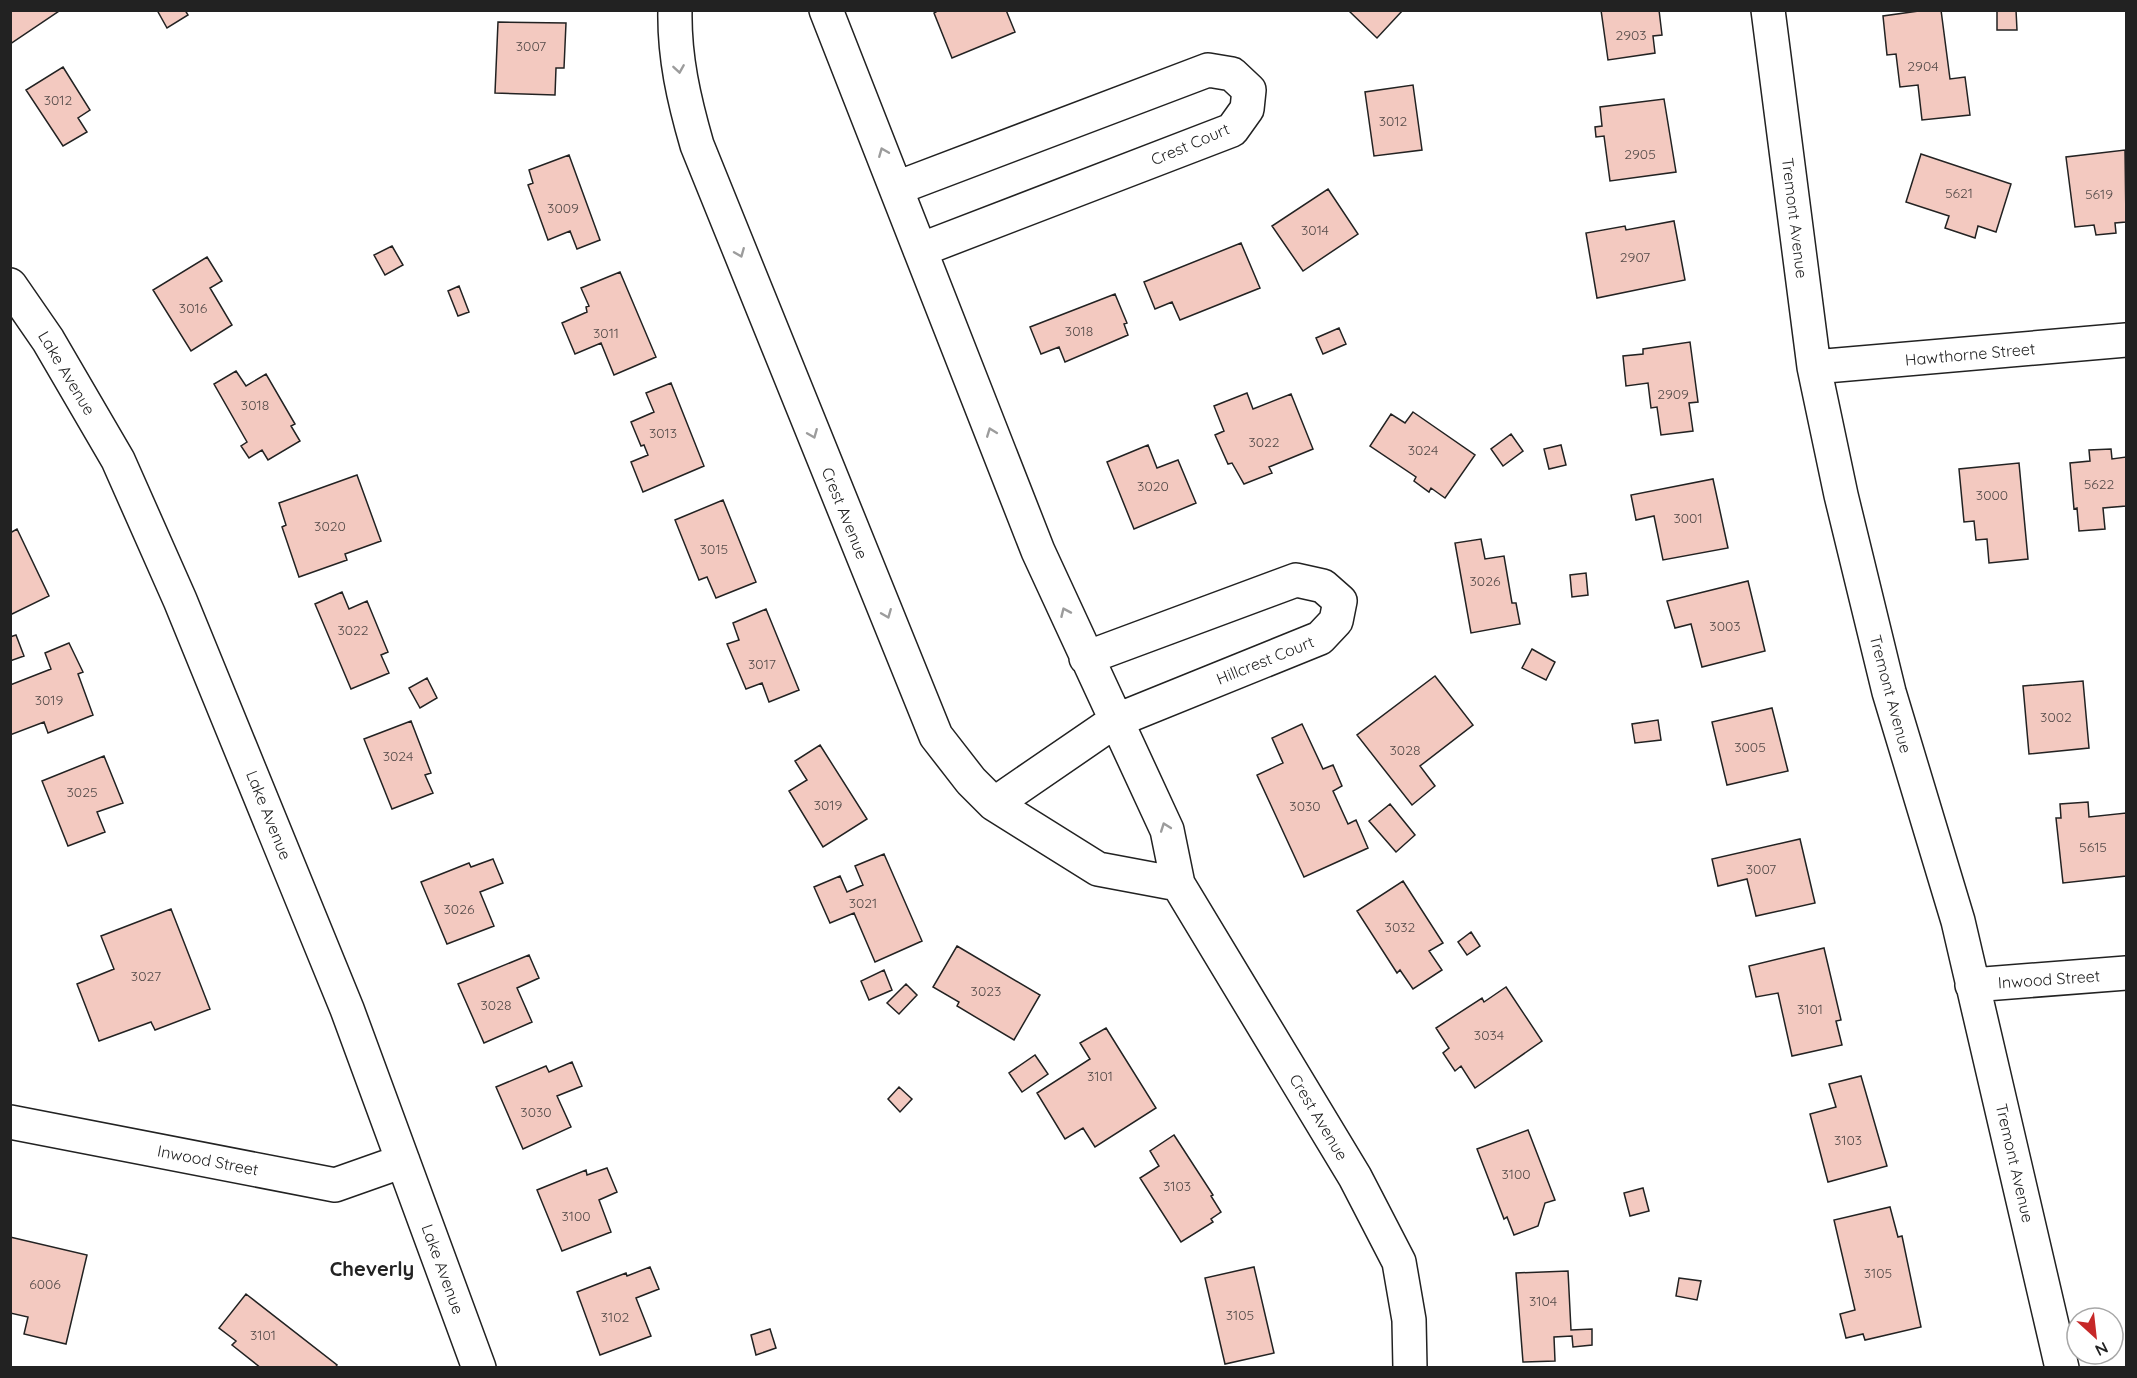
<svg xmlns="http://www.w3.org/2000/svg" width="2137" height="1378" viewBox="0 0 2137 1378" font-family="Quicksand,sans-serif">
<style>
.building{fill:#f3c9c0;stroke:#222;stroke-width:1.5}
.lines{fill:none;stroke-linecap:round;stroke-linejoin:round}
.minor-casing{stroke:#222;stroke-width:36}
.minor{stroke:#fff;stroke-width:33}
.oneway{stroke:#9c9c9c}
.labels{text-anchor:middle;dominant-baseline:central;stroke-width:4.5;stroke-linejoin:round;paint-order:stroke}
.number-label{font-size:14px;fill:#564c4a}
.street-label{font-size:16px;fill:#222;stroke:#fff}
.quarter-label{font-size:20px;font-weight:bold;fill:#222;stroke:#fff}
</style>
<rect width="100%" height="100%" fill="#fff"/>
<!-- building -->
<path class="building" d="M 10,10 L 59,10 L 59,11 L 10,44 Z
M 157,10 L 185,10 L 188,15 L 167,28 Z
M 939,10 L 1006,10 L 1015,32 L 952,58 L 934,13 Z
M 1348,10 L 1403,10 L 1377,38 Z
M 1601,10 L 1659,10 L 1662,35 L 1653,36 L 1655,53 L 1608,60 Z
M 1926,10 L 1941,10 L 1950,79 L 1965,77 L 1970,115 L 1922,120 L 1918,85 L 1900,87 L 1896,54 L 1887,55 L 1883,16 Z
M 2016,10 L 2017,30 L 1997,30 L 1997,11 Z
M 498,22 L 566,23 L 564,68 L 556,68 L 555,95 L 495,93 Z
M 63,67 L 90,110 L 78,118 L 87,132 L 63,146 L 26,90 Z
M 1413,85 L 1422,150 L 1374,156 L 1365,92 Z
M 1664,99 L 1676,172 L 1610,181 L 1604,136 L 1596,137 L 1595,127 L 1602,126 L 1600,107 Z
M 2125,150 L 2126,222 L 2115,223 L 2116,233 L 2096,235 L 2094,225 L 2075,227 L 2066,157 Z
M 1921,154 L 2011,184 L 1996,232 L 1978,226 L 1975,238 L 1945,228 L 1949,216 L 1906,202 Z
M 569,155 L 600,240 L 577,249 L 570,231 L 548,240 L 528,185 L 533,183 L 529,170 Z
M 1328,189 L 1358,234 L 1303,271 L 1272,226 Z
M 1674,221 L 1685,280 L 1597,298 L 1586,233 L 1625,226 L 1626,230 Z
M 1241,243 L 1260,288 L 1180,320 L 1172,302 L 1155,309 L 1144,282 Z
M 392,246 L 403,265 L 385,275 L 374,255 Z
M 207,257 L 222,281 L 210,288 L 232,325 L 191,351 L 153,290 Z
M 620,272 L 656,357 L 614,375 L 601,343 L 575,354 L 562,323 L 587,312 L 586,307 L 589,306 L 581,288 Z
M 459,286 L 469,312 L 458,316 L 448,291 Z
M 1115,294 L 1127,323 L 1124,324 L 1128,335 L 1065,362 L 1059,347 L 1041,354 L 1030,327 Z
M 1339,328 L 1346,344 L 1323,354 L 1316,338 Z
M 1690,342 L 1698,402 L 1689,403 L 1693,431 L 1661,435 L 1657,407 L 1651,408 L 1648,383 L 1626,386 L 1623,356 L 1643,354 L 1643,349 Z
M 236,371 L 246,386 L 266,374 L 295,424 L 291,426 L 300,441 L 268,460 L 262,450 L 249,458 L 241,446 L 247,442 L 214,384 Z
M 671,383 L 704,466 L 643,492 L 631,462 L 648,455 L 644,445 L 641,446 L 631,422 L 654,412 L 646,393 Z
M 1247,393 L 1253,409 L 1291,394 L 1313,449 L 1269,467 L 1272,473 L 1244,484 L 1232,463 L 1228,464 L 1215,435 L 1224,431 L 1214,406 Z
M 1413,412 L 1475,455 L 1445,498 L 1431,488 L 1429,492 L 1414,481 L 1416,477 L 1370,446 L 1391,414 L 1405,423 Z
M 1511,434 L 1523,451 L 1503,466 L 1491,449 Z
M 1148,445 L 1157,468 L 1178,460 L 1196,503 L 1134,529 L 1107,462 Z
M 1561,445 L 1566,465 L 1549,469 L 1544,449 Z
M 2111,449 L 2112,459 L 2126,457 L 2126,506 L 2103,508 L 2105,529 L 2079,531 L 2077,508 L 2074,509 L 2070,463 L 2090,461 L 2089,450 Z
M 2019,463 L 2028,559 L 1989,563 L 1987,539 L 1976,540 L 1974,521 L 1964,522 L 1959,469 Z
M 357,475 L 381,541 L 345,554 L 347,560 L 299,577 L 282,527 L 286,525 L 279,503 Z
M 1713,479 L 1728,548 L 1663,560 L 1654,516 L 1636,520 L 1631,495 Z
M 723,500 L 756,582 L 716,598 L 707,577 L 699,580 L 675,520 Z
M 17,529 L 49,596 L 10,615 L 10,533 Z
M 1481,539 L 1485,559 L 1504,556 L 1512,603 L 1516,603 L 1520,624 L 1471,633 L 1455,543 Z
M 1586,573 L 1588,595 L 1572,597 L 1570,575 Z
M 1748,581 L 1765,651 L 1702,667 L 1691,624 L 1675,628 L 1667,601 Z
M 342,592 L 349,609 L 367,601 L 388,652 L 381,655 L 389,673 L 351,689 L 315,604 Z
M 766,609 L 799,690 L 769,702 L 762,683 L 746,689 L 727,644 L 739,640 L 733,623 Z
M 16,635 L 24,656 L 10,661 L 10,637 Z
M 69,643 L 83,672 L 78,674 L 93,715 L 48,733 L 44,722 L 10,735 L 10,685 L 51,669 L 45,653 Z
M 1532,649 L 1555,662 L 1546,680 L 1522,668 Z
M 1435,676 L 1473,725 L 1420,766 L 1435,786 L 1412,805 L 1357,735 Z
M 427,678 L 437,698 L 420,708 L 409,688 Z
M 2083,681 L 2089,748 L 2029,754 L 2023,686 Z
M 1772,708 L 1788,771 L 1727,785 L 1712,722 Z
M 1658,720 L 1661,740 L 1635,743 L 1632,724 Z
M 411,721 L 431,773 L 425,775 L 433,793 L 392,809 L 364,739 Z
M 1302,724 L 1323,769 L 1333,765 L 1342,786 L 1333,791 L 1348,824 L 1356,820 L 1368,848 L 1304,877 L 1257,775 L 1283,763 L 1272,738 Z
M 820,745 L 867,819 L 823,847 L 789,791 L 807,780 L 795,761 Z
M 104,756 L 123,803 L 97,812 L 105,832 L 68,846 L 42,781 Z
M 2088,802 L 2089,817 L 2126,813 L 2126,876 L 2063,883 L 2056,818 L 2061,818 L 2060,804 Z
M 1390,804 L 1415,835 L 1396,852 L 1369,821 Z
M 1800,839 L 1815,903 L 1756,916 L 1747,879 L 1718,886 L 1712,859 Z
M 884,854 L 922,941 L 875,962 L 854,913 L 830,923 L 814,887 L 840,876 L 847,892 L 863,885 L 855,866 Z
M 493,859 L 503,883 L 480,892 L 494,926 L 447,944 L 421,882 L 469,863 L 471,867 Z
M 1403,881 L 1443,943 L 1429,951 L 1442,970 L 1413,989 L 1400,970 L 1397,973 L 1357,911 Z
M 171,909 L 210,1009 L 155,1030 L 151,1022 L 99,1041 L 77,984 L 114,969 L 101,936 Z
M 1471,932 L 1480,946 L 1467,955 L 1458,942 Z
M 957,946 L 1040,995 L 1014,1040 L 957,1006 L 959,1002 L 933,987 Z
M 1824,948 L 1841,1020 L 1836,1021 L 1842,1045 L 1792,1056 L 1778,993 L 1756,997 L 1749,966 Z
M 529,955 L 539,978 L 517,988 L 532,1022 L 484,1043 L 458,984 Z
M 884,970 L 892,990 L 869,1000 L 861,981 Z
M 906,984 L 917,995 L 899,1014 L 887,1003 Z
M 1506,987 L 1542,1041 L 1475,1088 L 1461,1066 L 1455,1071 L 1443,1053 L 1449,1048 L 1436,1028 L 1482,998 L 1484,1002 Z
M 1106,1028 L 1156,1108 L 1095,1147 L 1083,1128 L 1065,1139 L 1037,1093 L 1090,1059 L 1080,1043 Z
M 1035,1055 L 1048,1074 L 1022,1092 L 1009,1073 Z
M 572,1062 L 582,1086 L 557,1096 L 571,1127 L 523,1149 L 496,1087 L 546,1066 L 549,1072 Z
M 1861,1076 L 1887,1166 L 1828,1182 L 1810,1114 L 1836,1107 L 1829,1084 Z
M 899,1087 L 912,1099 L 900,1112 L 888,1099 Z
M 1528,1130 L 1555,1200 L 1545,1203 L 1538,1226 L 1514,1235 L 1507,1217 L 1504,1219 L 1477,1149 Z
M 1174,1135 L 1213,1195 L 1211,1196 L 1221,1212 L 1211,1219 L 1213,1222 L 1181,1242 L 1140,1178 L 1159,1166 L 1150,1151 Z
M 607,1168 L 617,1192 L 599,1200 L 611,1232 L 562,1251 L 537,1190 L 586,1170 L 587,1175 Z
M 1643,1188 L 1649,1211 L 1630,1216 L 1624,1193 Z
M 1890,1207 L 1898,1237 L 1902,1236 L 1921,1327 L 1865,1340 L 1863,1334 L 1846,1338 L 1840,1314 L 1855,1310 L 1834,1220 Z
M 10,1237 L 87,1255 L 66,1344 L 24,1334 L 28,1317 L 10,1313 Z
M 650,1267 L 659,1289 L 636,1298 L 651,1336 L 600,1355 L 577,1292 L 626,1273 L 627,1276 Z
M 1254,1267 L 1274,1353 L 1225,1364 L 1205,1278 Z
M 1568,1271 L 1571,1330 L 1592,1329 L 1592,1345 L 1573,1347 L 1572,1336 L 1554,1337 L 1555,1361 L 1523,1362 L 1516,1273 Z
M 1679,1278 L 1701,1281 L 1697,1300 L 1676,1296 Z
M 246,1294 L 337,1365 L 335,1368 L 261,1368 L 232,1345 L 236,1341 L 219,1328 Z
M 770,1329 L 776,1348 L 756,1355 L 751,1335 Z"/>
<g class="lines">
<!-- minor casing -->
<g class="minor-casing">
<path id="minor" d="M 675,10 C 674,57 684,100 697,145 L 936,736 L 971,781 L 994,804 L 1098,869 L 1178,884
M 826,10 L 1038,551 L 1167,830 L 1178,884 L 1355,1177 L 1399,1262 L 1409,1320 L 1410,1368
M 1768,10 L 1814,367 L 1841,495 L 1889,692 L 1958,921 L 2062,1368
M 897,188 L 1208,70 L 1232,74 L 1249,90 L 1247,109 L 1232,130 L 920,250
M 10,285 L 48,340 L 118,460 L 180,600 L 347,1009 L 479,1368
M 1814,367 L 2126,340
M 994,804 L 1115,721 L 1320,638 L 1336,621 L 1340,601 L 1323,586 L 1296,580 L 1086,658
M 1972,985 L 2126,973
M 10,1122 L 335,1185 L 403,1161"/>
</g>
<!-- minor -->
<use href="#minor" class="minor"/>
</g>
<!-- one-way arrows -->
<defs><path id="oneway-chevron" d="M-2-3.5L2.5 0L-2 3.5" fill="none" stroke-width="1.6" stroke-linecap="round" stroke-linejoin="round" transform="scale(1.5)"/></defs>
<g class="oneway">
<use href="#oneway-chevron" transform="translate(679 69) rotate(81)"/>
<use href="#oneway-chevron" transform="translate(883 152) rotate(-112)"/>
<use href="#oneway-chevron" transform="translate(740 253) rotate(68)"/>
<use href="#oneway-chevron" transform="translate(991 432) rotate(-111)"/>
<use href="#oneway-chevron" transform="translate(813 434) rotate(68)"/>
<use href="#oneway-chevron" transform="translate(1065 612) rotate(-114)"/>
<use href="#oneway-chevron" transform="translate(887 614) rotate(68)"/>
<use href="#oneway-chevron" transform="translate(1165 827) rotate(-110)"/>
</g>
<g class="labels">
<!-- number labels -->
<g class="number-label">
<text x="1631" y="35">2903</text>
<text x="531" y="46">3007</text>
<text x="1923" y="66">2904</text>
<text x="58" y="100">3012</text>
<text x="1393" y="121">3012</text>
<text x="1640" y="154">2905</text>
<text x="1959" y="193">5621</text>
<text x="2099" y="194">5619</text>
<text x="563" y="208">3009</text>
<text x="1315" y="230">3014</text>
<text x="1635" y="257">2907</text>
<text x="193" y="308">3016</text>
<text x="1079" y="331">3018</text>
<text x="606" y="333">3011</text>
<text x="1673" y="394">2909</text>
<text x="255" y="405">3018</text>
<text x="663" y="433">3013</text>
<text x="1264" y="442">3022</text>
<text x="1423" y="450">3024</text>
<text x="2099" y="484">5622</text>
<text x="1153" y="486">3020</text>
<text x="1992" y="495">3000</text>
<text x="1688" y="518">3001</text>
<text x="330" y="526">3020</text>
<text x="714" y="549">3015</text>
<text x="1485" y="581">3026</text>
<text x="1725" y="626">3003</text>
<text x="353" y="630">3022</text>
<text x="762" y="664">3017</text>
<text x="49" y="700">3019</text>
<text x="2056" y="717">3002</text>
<text x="1750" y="747">3005</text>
<text x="1405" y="750">3028</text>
<text x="398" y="756">3024</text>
<text x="82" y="792">3025</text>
<text x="828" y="805">3019</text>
<text x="1305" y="806">3030</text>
<text x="2093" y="847">5615</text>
<text x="1761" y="869">3007</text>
<text x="863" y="903">3021</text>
<text x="459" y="909">3026</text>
<text x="1400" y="927">3032</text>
<text x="146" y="976">3027</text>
<text x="986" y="991">3023</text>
<text x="496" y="1005">3028</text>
<text x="1810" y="1009">3101</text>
<text x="1489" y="1035">3034</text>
<text x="1100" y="1076">3101</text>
<text x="536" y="1112">3030</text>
<text x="1848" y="1140">3103</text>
<text x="1516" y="1174">3100</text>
<text x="1177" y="1186">3103</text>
<text x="576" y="1216">3100</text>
<text x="1878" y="1273">3105</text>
<text x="45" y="1284">6006</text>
<text x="1543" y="1301">3104</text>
<text x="1240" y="1315">3105</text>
<text x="615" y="1317">3102</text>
<text x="263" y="1335">3101</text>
</g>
<!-- street labels -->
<g class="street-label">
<text transform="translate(1190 144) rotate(-23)">Crest Court</text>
<text transform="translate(1795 218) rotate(83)">Tremont Avenue</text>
<text transform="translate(1970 354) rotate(-5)">Hawthorne Street</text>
<text transform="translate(67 373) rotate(59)">Lake Avenue</text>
<text transform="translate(845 513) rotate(68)">Crest Avenue</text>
<text transform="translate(1265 660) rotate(-22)">Hillcrest Court</text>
<text transform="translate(1891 694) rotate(75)">Tremont Avenue</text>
<text transform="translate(269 815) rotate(68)">Lake Avenue</text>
<text transform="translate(2049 979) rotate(-4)">Inwood Street</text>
<text transform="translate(1319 1117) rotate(59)">Crest Avenue</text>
<text transform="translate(208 1160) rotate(11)">Inwood Street</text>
<text transform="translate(2015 1163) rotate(77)">Tremont Avenue</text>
<text transform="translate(443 1269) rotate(70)">Lake Avenue</text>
</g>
<!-- quarter labels -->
<g class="quarter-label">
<text x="372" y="1268">Cheverly</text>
</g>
</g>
<!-- border -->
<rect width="2137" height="1378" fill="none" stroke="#222222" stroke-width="24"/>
<!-- north arrow -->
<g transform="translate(2095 1336) rotate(153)"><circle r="28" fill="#ffffff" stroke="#a7a7a7" stroke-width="1.5"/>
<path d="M0-4.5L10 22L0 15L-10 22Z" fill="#c62828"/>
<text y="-9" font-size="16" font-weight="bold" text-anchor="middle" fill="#222222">N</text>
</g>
</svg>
